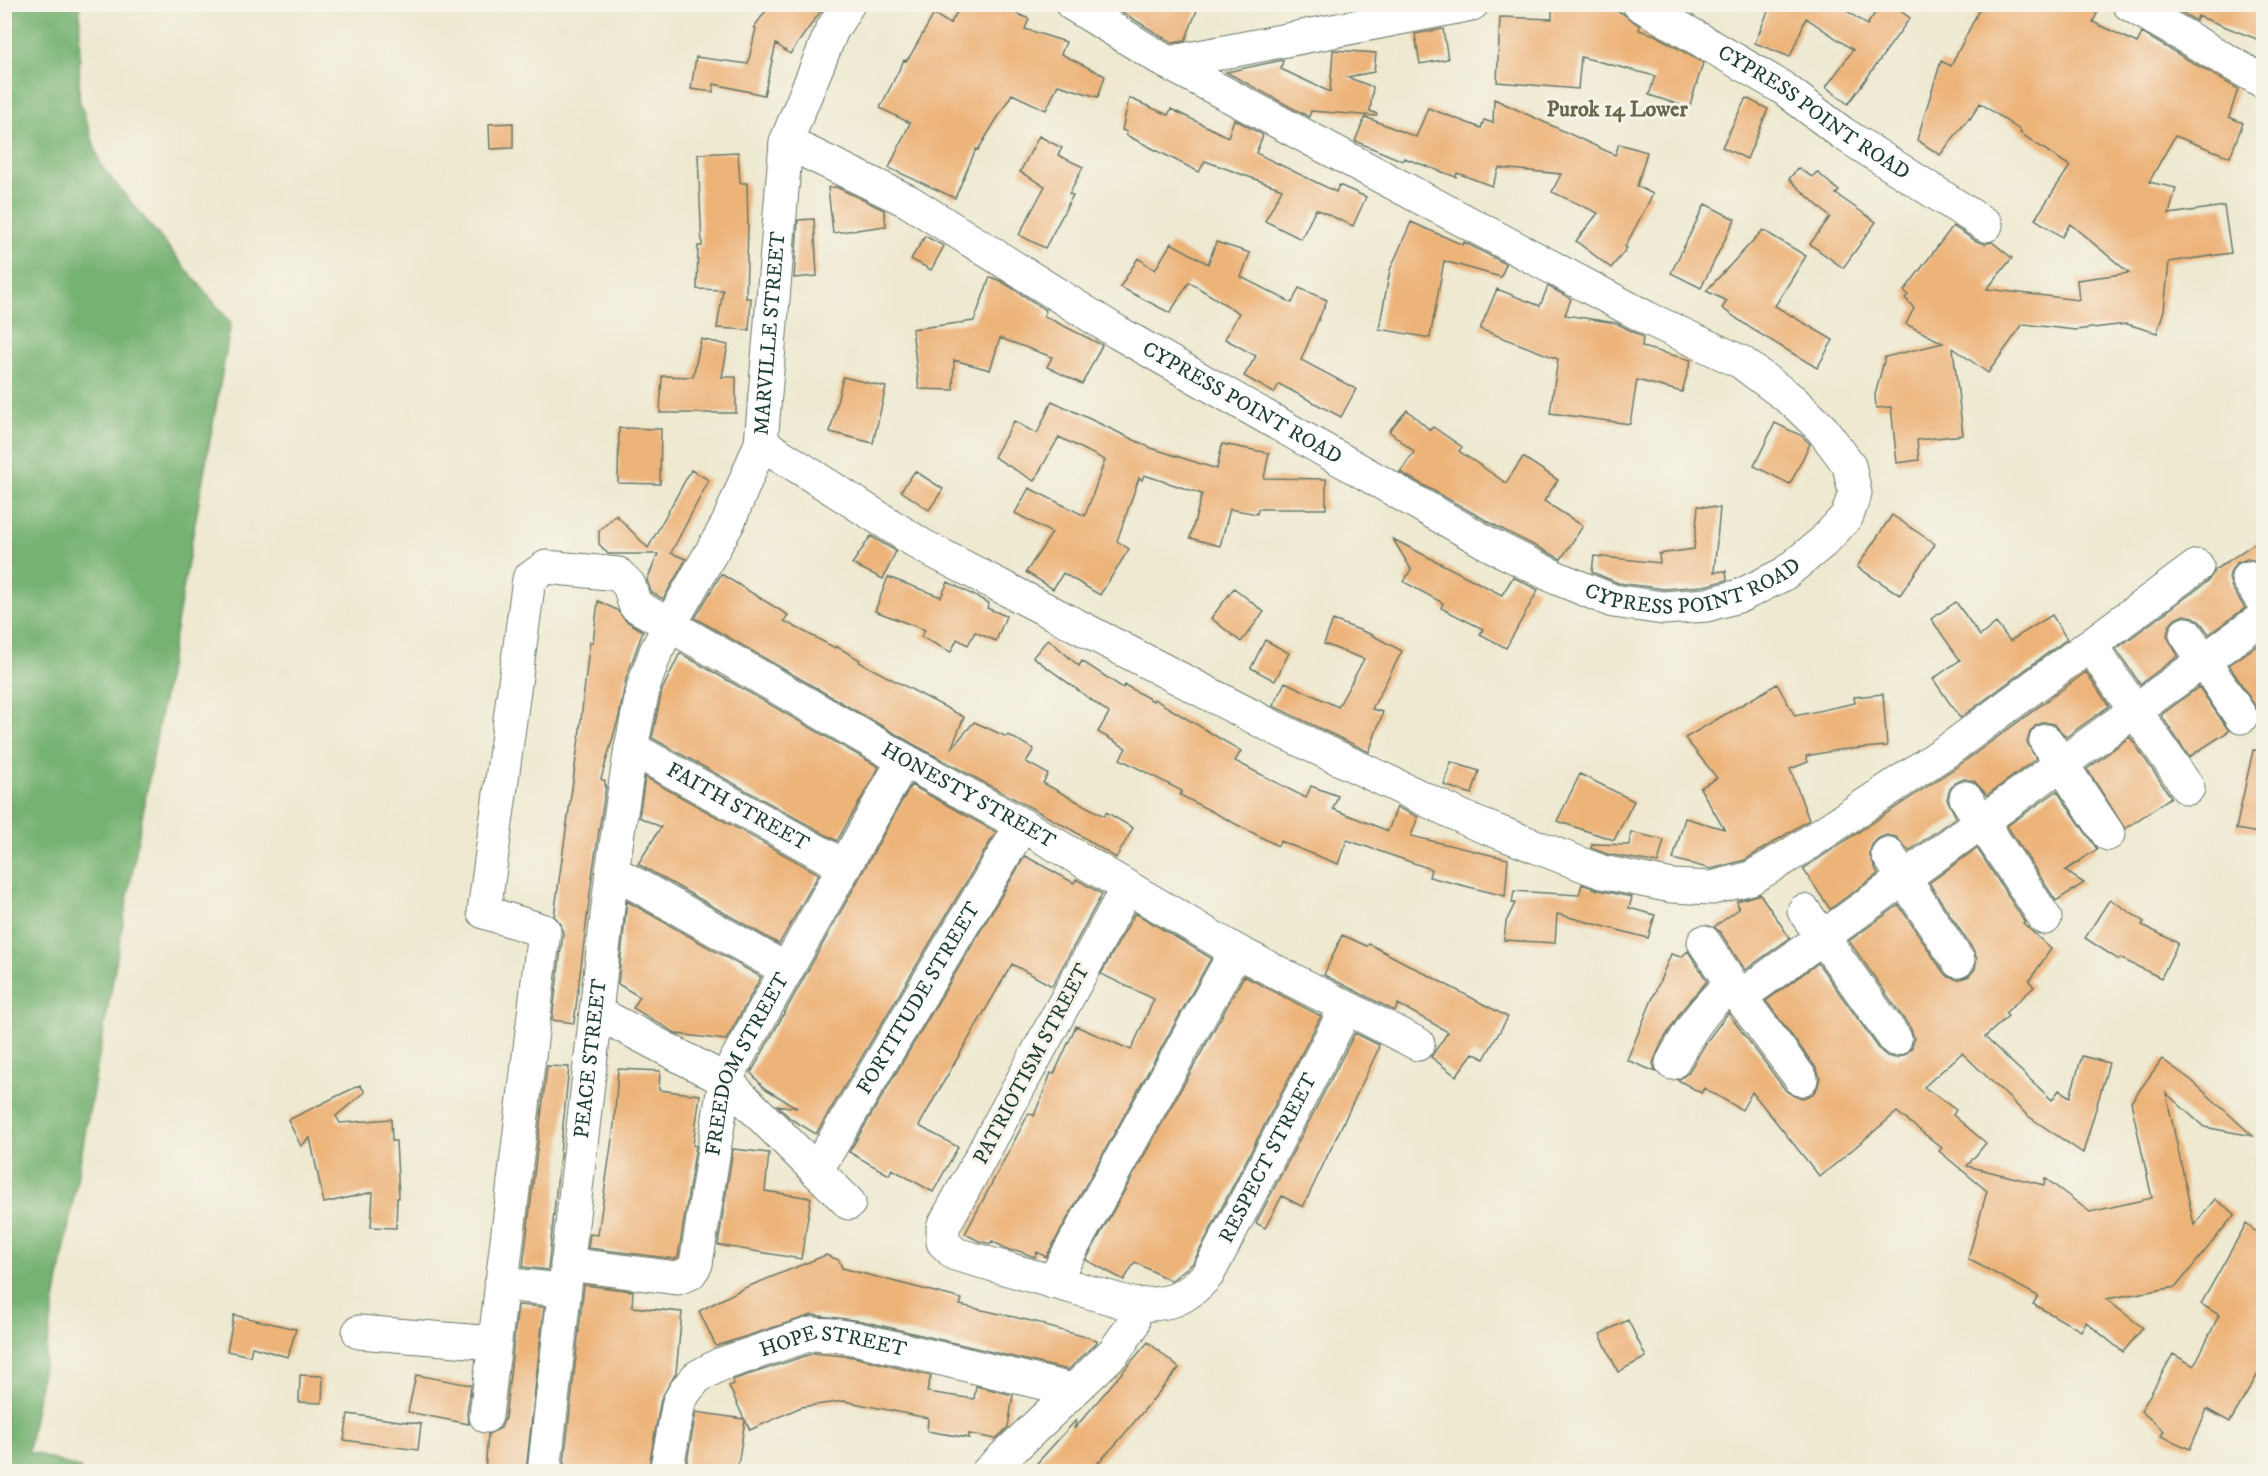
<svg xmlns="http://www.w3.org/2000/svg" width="2268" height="1476" viewBox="0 0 2268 1476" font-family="'IM FELL DW Pica',serif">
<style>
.forest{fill:#76b272;stroke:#4a7853;stroke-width:1.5}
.building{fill:#edb47a}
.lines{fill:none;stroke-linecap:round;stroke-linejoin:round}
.minor-casing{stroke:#67796b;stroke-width:35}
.minor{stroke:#fff;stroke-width:33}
.labels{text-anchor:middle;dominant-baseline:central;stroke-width:6;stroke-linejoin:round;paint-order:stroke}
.street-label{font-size:21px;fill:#1f3d34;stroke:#f7f3e8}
.neighbourhood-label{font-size:22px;font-weight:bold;fill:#67674c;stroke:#f7f3e8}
</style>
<rect width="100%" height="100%" fill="#f7f3e8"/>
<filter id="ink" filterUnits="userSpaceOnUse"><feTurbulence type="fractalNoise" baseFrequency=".0167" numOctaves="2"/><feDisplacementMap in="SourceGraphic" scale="12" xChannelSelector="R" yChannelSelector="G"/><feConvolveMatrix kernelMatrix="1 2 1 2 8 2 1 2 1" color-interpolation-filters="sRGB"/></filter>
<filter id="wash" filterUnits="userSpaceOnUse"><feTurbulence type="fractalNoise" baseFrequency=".008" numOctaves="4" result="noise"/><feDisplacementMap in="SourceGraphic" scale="24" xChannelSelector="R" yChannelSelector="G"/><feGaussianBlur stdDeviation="1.35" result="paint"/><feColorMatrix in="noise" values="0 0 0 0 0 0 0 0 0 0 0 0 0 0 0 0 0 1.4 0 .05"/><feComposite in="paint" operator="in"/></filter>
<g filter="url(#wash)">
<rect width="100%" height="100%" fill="#eee9d0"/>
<!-- forest -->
<path class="forest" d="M 5,4 L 80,5 L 79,99 L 101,166 L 231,323 L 28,1451 L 81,1469 L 81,1471 L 5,1471 Z"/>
<g id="blocks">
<!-- building -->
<path class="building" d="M 771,4 L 826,4 L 790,54 L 776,44 L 764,95 L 714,84 L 713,92 L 691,89 L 696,57 L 748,64 L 756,28 L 754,27 Z
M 962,4 L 995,4 L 1029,19 L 1025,29 L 1066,42 L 1061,54 L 1105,76 L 1098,97 L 1058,85 L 1046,110 L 1012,94 L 978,150 L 976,149 L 955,198 L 889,168 L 910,123 L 880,108 L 904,60 L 906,61 L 910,56 L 934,14 L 950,24 Z
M 1109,4 L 1175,4 L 1197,10 L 1185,41 L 1172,43 Z
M 1771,4 L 1837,4 L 1867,25 L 1881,4 L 1891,4 L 1910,18 L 1848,104 L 1826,87 L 1853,50 L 1806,18 L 1790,57 L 1755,43 Z
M 1982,4 L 2084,4 L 2098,11 L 2093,22 L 2137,43 L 2142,33 L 2238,89 L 2229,117 L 2243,123 L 2230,157 L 2175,136 L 2149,182 L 2176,188 L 2169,214 L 2224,206 L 2231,253 L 2169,262 L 2164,310 L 2157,333 L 2127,324 L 2075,330 L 2023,324 L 1988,373 L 1953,348 L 1963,435 L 1917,440 L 1919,460 L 1897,463 L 1891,407 L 1876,408 L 1875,395 L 1885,357 L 1943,343 L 1906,324 L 1914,308 L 1905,298 L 1908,295 L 1904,291 L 1953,226 L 1976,241 L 1985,244 L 1992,242 L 2012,258 L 1987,289 L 2079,300 L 2077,280 L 2129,273 L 2070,224 L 2062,237 L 2035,219 L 2070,166 L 2020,133 L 2021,131 L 1980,103 L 1970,119 L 1969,118 L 1940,155 L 1917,140 L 1941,61 L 1951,66 Z
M 2173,4 L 2264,4 L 2264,42 L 2198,16 L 2196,21 L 2176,9 Z
M 1552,6 L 1604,6 L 1622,13 L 1640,26 L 1639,30 L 1655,35 L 1703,63 L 1689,108 L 1649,95 L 1655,76 L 1581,57 L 1578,89 L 1497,82 L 1500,17 L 1552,19 Z
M 1443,29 L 1448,59 L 1420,64 L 1415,34 Z
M 1333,50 L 1376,53 L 1374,72 L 1347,77 L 1373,87 L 1370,111 L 1377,114 L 1376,116 L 1311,111 L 1309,117 L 1226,72 L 1283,60 L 1281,69 L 1330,92 Z
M 1129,98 L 1168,115 L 1171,109 L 1228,137 L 1234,119 L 1263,135 L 1256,153 L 1336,192 L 1339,185 L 1366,197 L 1353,226 L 1316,209 L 1301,239 L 1265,221 L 1282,189 L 1205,161 L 1199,172 L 1126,135 L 1127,132 L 1122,130 Z
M 1746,98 L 1768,109 L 1747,159 L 1722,147 Z
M 1494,99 L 1615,155 L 1619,144 L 1647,152 L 1637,186 L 1653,194 L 1625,247 L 1627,248 L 1611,268 L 1576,241 L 1598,213 L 1552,192 L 1561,174 L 1499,168 L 1492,186 L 1457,173 L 1456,177 L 1404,158 L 1403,161 L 1355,141 L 1365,117 L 1416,137 L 1428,108 L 1481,128 L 1484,120 L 1493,123 Z
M 513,123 L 513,148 L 490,149 L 489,124 Z
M 1039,136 L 1062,148 L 1058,155 L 1083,167 L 1069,194 L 1073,195 L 1045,248 L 1019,235 L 1045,186 L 1020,172 Z
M 738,152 L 740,183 L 747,183 L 748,226 L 746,298 L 751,298 L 749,330 L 717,328 L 723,290 L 697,289 L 698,246 L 702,246 L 698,154 Z
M 1798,168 L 1812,177 L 1817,172 L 1839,191 L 1836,194 L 1876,222 L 1843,268 L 1810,244 L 1830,217 L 1789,179 Z
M 836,187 L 884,210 L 886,226 L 833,233 L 828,188 Z
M 1705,204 L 1735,219 L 1701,288 L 1671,273 Z
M 814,219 L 817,276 L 794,278 L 798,220 Z
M 1411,222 L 1463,245 L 1464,242 L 1506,264 L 1501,277 L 1444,261 L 1430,338 L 1379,329 L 1390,270 Z
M 1763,230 L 1806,256 L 1775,306 L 1833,340 L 1817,368 L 1752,329 L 1722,308 L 1727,301 L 1706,291 Z
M 925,236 L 944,246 L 931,270 L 911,259 Z
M 1216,242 L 1250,253 L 1241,277 L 1292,303 L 1299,288 L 1327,300 L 1301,360 L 1356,389 L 1341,417 L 1279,384 L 1274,393 L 1244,376 L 1256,356 L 1225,339 L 1239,313 L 1189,282 L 1170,313 L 1120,287 L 1138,258 L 1155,270 L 1171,243 L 1208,264 Z
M 990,277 L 1001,281 L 1046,310 L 1044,316 L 1102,345 L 1082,384 L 1047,367 L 1052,357 L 1000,338 L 990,370 L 954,360 L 953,390 L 919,389 L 912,329 L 974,321 Z
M 1548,286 L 1571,299 L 1565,315 L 1616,323 L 1643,337 L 1642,347 L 1691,360 L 1682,392 L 1637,380 L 1630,424 L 1550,413 L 1558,359 L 1480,329 L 1497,289 L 1540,306 Z
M 701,339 L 728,345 L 722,377 L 736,377 L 736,413 L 660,413 L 662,376 L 693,377 Z
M 843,377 L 886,387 L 873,443 L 830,432 Z
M 1052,401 L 1151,448 L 1217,469 L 1222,444 L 1269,453 L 1264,478 L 1326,479 L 1326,509 L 1258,509 L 1257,514 L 1230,509 L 1220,546 L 1190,538 L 1202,494 L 1144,475 L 1142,480 L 1139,478 L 1117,541 L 1129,549 L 1100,595 L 1063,573 L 1053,589 L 1026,572 L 1052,533 L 1015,513 L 1029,488 L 1085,516 L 1105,460 L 1059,437 L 1034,481 L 994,457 L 1014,421 L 1037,434 Z
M 1407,410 L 1430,430 L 1433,427 L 1462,447 L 1459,451 L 1506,483 L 1523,457 L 1558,480 L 1544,501 L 1583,526 L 1561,559 L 1498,527 L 1400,472 L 1414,452 L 1389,431 Z
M 1775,423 L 1802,436 L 1810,444 L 1790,484 L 1754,466 Z
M 619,428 L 661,429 L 660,484 L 618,483 Z
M 691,470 L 709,480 L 671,553 L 686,559 L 663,599 L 651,592 L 647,580 L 658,554 L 608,554 L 599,544 L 599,531 L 616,515 L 648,548 Z
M 915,471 L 943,489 L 929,510 L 901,491 Z
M 1698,506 L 1720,508 L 1714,572 L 1726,571 L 1727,580 L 1704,586 L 1664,589 L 1618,583 L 1592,572 L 1594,556 L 1660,563 L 1659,554 L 1694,549 Z
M 1892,515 L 1935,544 L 1900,595 L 1857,567 Z
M 871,536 L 896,551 L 883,579 L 852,564 Z
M 2264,537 L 2264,568 L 2256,561 L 2247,559 L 2237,563 L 2231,570 L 2229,578 L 2232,588 L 2245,608 L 2209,634 L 2201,623 L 2194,617 L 2184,615 L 2175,619 L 2169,626 L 2167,636 L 2178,656 L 2140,684 L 2116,649 L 2208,581 L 2215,570 Z
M 1393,539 L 1502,595 L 1513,577 L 1538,590 L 1506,648 L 1480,634 L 1483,629 L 1441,608 L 1443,603 L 1404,582 L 1411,569 Z
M 721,574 L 788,615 L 784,621 L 835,648 L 836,646 L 860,660 L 859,662 L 964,717 L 951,749 L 974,722 L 1007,737 L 1008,735 L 1034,749 L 1026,762 L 1048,774 L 1043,783 L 1104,816 L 1106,812 L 1133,828 L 1116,858 L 1072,830 L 913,744 L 695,618 Z
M 888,577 L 941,597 L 948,582 L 989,603 L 987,608 L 1006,616 L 996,641 L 975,632 L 968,645 L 957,639 L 951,652 L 921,637 L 925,630 L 875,611 Z
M 1234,588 L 1264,612 L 1241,642 L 1211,618 Z
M 598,601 L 617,610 L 626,621 L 643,631 L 626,679 L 619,716 L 601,779 L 605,781 L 605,787 L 606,786 L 593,869 L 574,1023 L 552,1020 L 563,933 L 561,924 L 554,916 L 579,738 L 588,656 L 590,642 L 593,642 Z
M 1956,602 L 1980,636 L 1996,623 L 2010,641 L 2052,615 L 2067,639 L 1960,718 L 1933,679 L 1960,660 L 1931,619 Z
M 1333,620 L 1370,634 L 1402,651 L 1372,709 L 1383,712 L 1369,752 L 1273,706 L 1285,682 L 1338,707 L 1364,659 L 1324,644 Z
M 1048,639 L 1079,666 L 1082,661 L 1123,688 L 1125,685 L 1153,701 L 1154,699 L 1241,751 L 1235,761 L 1306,798 L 1311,786 L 1338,796 L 1333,809 L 1388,831 L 1397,807 L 1418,817 L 1411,836 L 1508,859 L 1505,896 L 1429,877 L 1431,869 L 1347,840 L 1338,864 L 1280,841 L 1278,846 L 1180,795 L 1182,791 L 1120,759 L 1126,748 L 1098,732 L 1109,713 L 1033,657 Z
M 1265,640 L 1289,653 L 1275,681 L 1251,668 Z
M 2264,641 L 2264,708 L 2258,711 L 2229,665 Z
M 680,653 L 879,767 L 837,841 L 652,738 L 662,690 Z
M 2086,672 L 2109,706 L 2066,737 L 2054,724 L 2044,722 L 2035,726 L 2030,732 L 2027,742 L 2036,759 L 1987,795 L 1974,781 L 1964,779 L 1955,783 L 1950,789 L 1947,799 L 1956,817 L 1909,851 L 1896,837 L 1886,835 L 1877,839 L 1872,845 L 1869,854 L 1878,874 L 1830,909 L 1803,869 L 1958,766 Z
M 1777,684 L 1795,716 L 1855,703 L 1854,697 L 1883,694 L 1887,746 L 1838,750 L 1806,756 L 1808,762 L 1790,769 L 1809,820 L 1745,860 L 1711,869 L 1673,859 L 1685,818 L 1724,829 L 1700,788 L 1717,778 L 1685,738 Z
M 2199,687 L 2229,731 L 2189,757 L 2161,715 Z
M 2130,737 L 2171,797 L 2125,829 L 2087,769 Z
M 2253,750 L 2264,751 L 2264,834 L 2236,829 Z
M 1451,762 L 1479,771 L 1472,794 L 1444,785 Z
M 1580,774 L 1634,801 L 1614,840 L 1557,821 Z
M 645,777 L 819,874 L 779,944 L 638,864 L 661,827 L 639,817 Z
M 911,785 L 996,832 L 816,1134 L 791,1119 L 777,1105 L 797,1108 L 764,1088 L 751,1073 Z
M 2057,791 L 2097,849 L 2065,871 L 2084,883 L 2056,901 L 2007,826 Z
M 1631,832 L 1664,840 L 1658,863 L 1607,854 L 1591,848 L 1592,844 L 1629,845 Z
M 1977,848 L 2025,922 L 2023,923 L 2051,949 L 2029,981 L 2034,987 L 2005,1013 L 2008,1016 L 1985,1037 L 2052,1100 L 2059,1090 L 2070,1097 L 2082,1056 L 2109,1063 L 2083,1153 L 2028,1116 L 1962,1053 L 1924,1087 L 1956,1110 L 1953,1115 L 1986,1143 L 1967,1166 L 2044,1185 L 2045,1178 L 2090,1212 L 2152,1198 L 2131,1102 L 2162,1059 L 2191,1080 L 2253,1136 L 2204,1127 L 2166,1093 L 2194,1225 L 2215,1199 L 2235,1214 L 2176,1287 L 2106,1299 L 2143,1328 L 2123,1352 L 2086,1322 L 2081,1331 L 2033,1304 L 2038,1296 L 1968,1259 L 1987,1191 L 1939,1151 L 1942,1148 L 1897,1112 L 1820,1177 L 1752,1092 L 1742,1110 L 1704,1088 L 1701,1093 L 1678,1080 L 1688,1073 L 1707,1041 L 1728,1013 L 1786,1091 L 1794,1096 L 1803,1098 L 1813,1094 L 1818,1086 L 1820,1077 L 1816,1068 L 1766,1001 L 1818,963 L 1880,1050 L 1887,1056 L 1896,1058 L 1906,1054 L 1912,1047 L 1914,1038 L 1911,1029 L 1849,941 L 1899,905 L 1943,972 L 1949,977 L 1958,980 L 1969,976 L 1975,969 L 1977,959 L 1974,951 L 1929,883 Z
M 1025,856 L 1074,883 L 1076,879 L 1102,894 L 1052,986 L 1012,964 L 939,1090 L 919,1126 L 958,1147 L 933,1192 L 892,1169 L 889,1175 L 849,1152 Z
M 1582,884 L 1598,890 L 1632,897 L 1629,908 L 1655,915 L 1648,938 L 1557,914 L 1555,943 L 1504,940 L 1506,922 L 1515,903 L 1512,903 L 1514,891 L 1579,895 Z
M 1760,894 L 1790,938 L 1745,970 L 1720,932 L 1714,927 L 1739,909 L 1737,901 Z
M 2110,899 L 2144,922 L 2142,925 L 2178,943 L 2161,978 L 2120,958 L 2119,960 L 2085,938 Z
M 627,901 L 761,977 L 726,1040 L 677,1034 L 633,1008 L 640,997 L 618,984 Z
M 1135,913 L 1211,958 L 1046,1257 L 1037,1252 L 1035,1257 L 1016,1250 L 1015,1251 L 1009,1250 L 992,1241 L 990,1244 L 979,1241 L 965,1234 L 1029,1113 L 1034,1116 L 1051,1073 L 1054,1074 L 1076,1026 L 1131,1050 L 1154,999 L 1101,974 Z
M 1342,935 L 1367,946 L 1369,944 L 1508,1017 L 1484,1059 L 1473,1053 L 1456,1076 L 1431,1057 L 1448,1032 L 1398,1004 L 1395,1011 L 1324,975 Z
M 1688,951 L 1707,981 L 1682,1010 L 1662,1042 L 1653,1063 L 1656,1072 L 1627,1060 L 1671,954 L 1681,957 Z
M 1244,976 L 1321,1016 L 1193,1263 L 1171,1281 L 1135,1262 L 1124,1280 L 1086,1260 Z
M 1355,1033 L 1379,1045 L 1378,1050 L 1303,1207 L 1282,1196 L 1265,1228 L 1256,1223 Z
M 547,1066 L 569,1067 L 548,1270 L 523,1267 Z
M 618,1069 L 660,1071 L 659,1090 L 700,1095 L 693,1145 L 696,1146 L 678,1257 L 675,1259 L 588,1248 L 590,1234 L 598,1235 L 614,1125 Z
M 360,1085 L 365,1092 L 336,1116 L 340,1123 L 391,1119 L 392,1141 L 396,1141 L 399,1198 L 397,1198 L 396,1228 L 371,1227 L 373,1192 L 324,1203 L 310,1138 L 301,1146 L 288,1120 Z
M 733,1149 L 769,1153 L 765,1191 L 811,1198 L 801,1259 L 718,1245 Z
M 2246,1224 L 2264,1238 L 2264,1364 L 2230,1422 L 2207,1409 L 2190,1449 L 2161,1436 L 2164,1431 L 2141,1411 L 2173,1354 L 2194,1366 L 2219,1315 L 2201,1304 Z
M 826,1255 L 839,1260 L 842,1268 L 962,1299 L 960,1305 L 1045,1324 L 1045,1326 L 1097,1340 L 1097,1342 L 1068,1370 L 862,1321 L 812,1315 L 716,1346 L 699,1311 L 742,1289 Z
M 584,1285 L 633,1291 L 632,1307 L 682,1312 L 676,1373 L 661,1399 L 648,1472 L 563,1472 Z
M 518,1305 L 544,1307 L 526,1472 L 485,1472 L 488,1434 L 501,1428 L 505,1418 Z
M 234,1315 L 296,1329 L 288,1357 L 252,1347 L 250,1356 L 227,1351 Z
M 1628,1320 L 1646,1357 L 1618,1372 L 1600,1334 Z
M 1148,1342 L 1179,1368 L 1116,1444 L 1089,1472 L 1029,1472 L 1077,1419 L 1074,1429 Z
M 814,1353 L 854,1357 L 931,1376 L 927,1392 L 974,1399 L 976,1386 L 1013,1395 L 1008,1427 L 996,1439 L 969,1434 L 969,1438 L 927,1431 L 928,1418 L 844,1401 L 801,1407 L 750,1430 L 745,1420 L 737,1472 L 685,1472 L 696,1412 L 744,1419 L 729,1386 L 734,1384 L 732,1380 Z
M 300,1375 L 323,1376 L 322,1403 L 299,1402 Z
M 416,1375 L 471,1385 L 467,1414 L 469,1424 L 408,1412 Z
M 348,1414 L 421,1424 L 418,1450 L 344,1440 Z"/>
</g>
</g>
<g filter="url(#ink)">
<use href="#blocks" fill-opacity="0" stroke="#67796b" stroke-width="1.5"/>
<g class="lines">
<!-- minor casing -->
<g class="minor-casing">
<g id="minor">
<path d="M 1072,4 L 1168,63 L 1472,4"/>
<path id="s1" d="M 1639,4 L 1783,88 L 1842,133 L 1986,225"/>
<path d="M 2129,4 L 2264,82"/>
<path id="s2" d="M 786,142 L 908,201 L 1117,332 L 1489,544 L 1557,578 L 1613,601 L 1663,608 L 1707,605 L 1742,595 L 1784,574 L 1823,542 L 1847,516 L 1855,493 L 1849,465 L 1822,429 L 1793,401 L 1741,362 L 1647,318 L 1168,63"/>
<path d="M 761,443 L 923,546 L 1275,728 L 1475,823 L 1602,872 L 1672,886 L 1712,888 L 1751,878 L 1790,855 L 1948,750 L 2197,566"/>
<path d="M 2248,578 L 2264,603"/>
<path d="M 2186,634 L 2241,717"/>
<path d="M 2091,646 L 2188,788"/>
<path d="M 2046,741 L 2108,834"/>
<path id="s3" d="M 631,748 L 844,866"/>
<path d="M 1966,798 L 2045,918"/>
<path d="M 1888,854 L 1958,961"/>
<path d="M 612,871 L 787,970"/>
<path id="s4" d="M 1127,888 L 943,1227 L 943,1242 L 955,1254 L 1135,1305 C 1170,1304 1185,1301 1208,1274 L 1346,1009"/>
<path d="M 1804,911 L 1895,1039"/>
<path d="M 1704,942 L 1740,997 L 1801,1079"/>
<path d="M 1740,997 L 2264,617"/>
<path d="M 596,1012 L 725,1080 L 849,1203"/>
<path d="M 1672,1063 C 1690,1030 1702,1010 1731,984"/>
<path id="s5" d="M 816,1171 L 1022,825"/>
<path id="s6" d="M 567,1264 L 677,1278 L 690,1273 L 696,1264 L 725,1080 L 904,760"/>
<path d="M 1053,1282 L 1236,951"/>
<path d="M 501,1284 L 563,1290"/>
<path d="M 359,1332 L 494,1343"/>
<path id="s7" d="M 486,1416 L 544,931 L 484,912 L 529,579 L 546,567 L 618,574 L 629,585 L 635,605 L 904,760 L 1022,825 L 1236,951 L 1418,1044"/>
<path id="s8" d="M 544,1472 L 612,871 L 631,748 L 644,685 L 656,651 L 670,624 L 728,523 L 761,443 L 786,142 L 832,30 L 848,4"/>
<path id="s9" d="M 666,1472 L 679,1402 L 686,1390 L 697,1377 L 719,1365 L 811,1334 L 834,1335 L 858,1339 L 1072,1390"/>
<path d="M 988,1472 L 1114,1352 L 1132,1326 L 1135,1305"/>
</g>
</g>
<!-- minor -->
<use href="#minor" class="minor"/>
</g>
</g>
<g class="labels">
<!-- street labels -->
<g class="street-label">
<text stroke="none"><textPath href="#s1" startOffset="206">CYPRESS POINT ROAD</textPath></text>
<text stroke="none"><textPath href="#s8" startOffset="1173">MARVILLE STREET</textPath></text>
<text stroke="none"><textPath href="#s2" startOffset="526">CYPRESS POINT ROAD</textPath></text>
<text stroke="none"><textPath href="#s2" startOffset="1030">CYPRESS POINT ROAD</textPath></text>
<text stroke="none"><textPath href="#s7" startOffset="1401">HONESTY STREET</textPath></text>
<text stroke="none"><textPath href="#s3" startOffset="122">FAITH STREET</textPath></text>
<text stroke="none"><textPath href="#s5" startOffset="201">FORTITUDE STREET</textPath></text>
<text stroke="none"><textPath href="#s8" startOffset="416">PEACE STREET</textPath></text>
<text transform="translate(1032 1064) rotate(-62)">PATRIOTISM STREET</text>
<text stroke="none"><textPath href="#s6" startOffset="344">FREEDOM STREET</textPath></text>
<text stroke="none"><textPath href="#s4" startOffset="818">RESPECT STREET</textPath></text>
<text stroke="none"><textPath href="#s9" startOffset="246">HOPE STREET</textPath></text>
</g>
<!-- neighbourhood labels -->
<g class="neighbourhood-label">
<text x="1617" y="109">Purok 14 Lower</text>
</g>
</g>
<!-- margin -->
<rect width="2268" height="1476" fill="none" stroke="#f7f3e8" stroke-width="24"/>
</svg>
